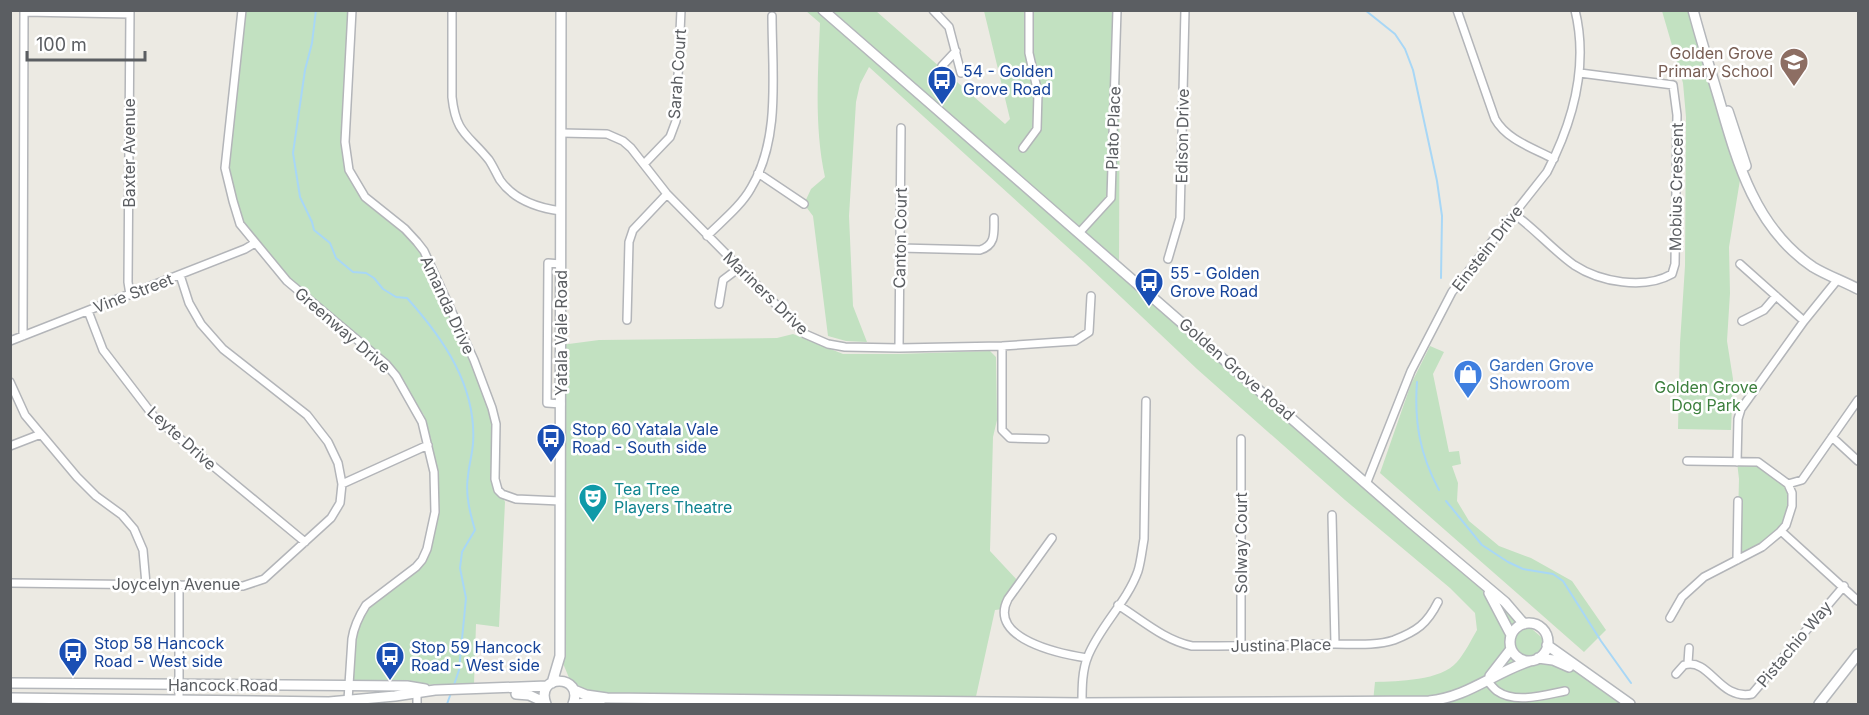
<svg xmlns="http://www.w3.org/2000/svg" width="1869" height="715" viewBox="0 0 1869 715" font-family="Inter,sans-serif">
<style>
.green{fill:#c2e1c1}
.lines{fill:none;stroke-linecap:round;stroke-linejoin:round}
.stream{stroke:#a8d7f6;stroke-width:2}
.street-casing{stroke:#b3b5b9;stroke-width:10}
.secondary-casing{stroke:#b4b7bb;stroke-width:12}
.street{stroke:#fff;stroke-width:7}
.secondary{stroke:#fff;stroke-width:9}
.labels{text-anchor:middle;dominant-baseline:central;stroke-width:5;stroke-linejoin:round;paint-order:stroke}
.education-label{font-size:16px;fill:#785e54;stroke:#fff;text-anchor:end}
.transit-label{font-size:16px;fill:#164399;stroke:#fff;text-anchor:start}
.street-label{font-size:16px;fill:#5b5e62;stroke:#fff}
.shop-label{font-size:16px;fill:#366cbe;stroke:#fff;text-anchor:start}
.park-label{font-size:16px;fill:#3c7f3d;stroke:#fff}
.culture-label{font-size:16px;fill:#0d838f;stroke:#fff;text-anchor:start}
</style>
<rect width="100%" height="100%" fill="#eceae3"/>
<!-- green -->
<path class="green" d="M 243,11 L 352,11 L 345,151 L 358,188 L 414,239 L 446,299 L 494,416 L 495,479 L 505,502 L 499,627 L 476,624 L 474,684 L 349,686 L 350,654 L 360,614 L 416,567 L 429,541 L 435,492 L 424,415 L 396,376 L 287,281 L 240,224 L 225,168 Z
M 806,11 L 876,11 L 1005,124 L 1010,119 L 984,11 L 1120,11 L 1119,267 L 1556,650 L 1628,704 L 1223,704 L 1373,702 L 1375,682 C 1398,681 1441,681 1457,662 C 1465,653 1471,640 1477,630 L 1475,613 L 1450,588 L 1345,500 L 1197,369 L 1085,263 L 869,67 L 860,84 L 856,102 L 849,216 L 853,306 L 867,342 L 846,341 L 828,336 L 813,216 L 804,204 L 811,189 L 825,177 C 814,127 818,73 820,23 Z
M 1662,11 L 1690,11 L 1713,95 L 1740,180 L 1729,247 L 1730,293 L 1727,341 L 1733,379 L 1731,430 L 1678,429 L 1680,343 L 1685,266 L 1686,117 L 1683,83 Z
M 793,334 L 843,354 L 899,354 L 990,351 L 996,357 L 997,420 L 993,437 L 990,551 L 1019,582 L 1003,609 L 995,610 L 975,701 L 1106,704 L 625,704 L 678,700 L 607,698 L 574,690 L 560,656 L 561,345 L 599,340 L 777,338 Z
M 1430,346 L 1444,352 L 1433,374 L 1449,452 L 1459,451 L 1461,464 L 1452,466 L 1458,483 L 1457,501 L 1469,521 L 1499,546 L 1531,558 L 1572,581 L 1606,630 L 1584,652 L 1380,473 L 1411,384 Z
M 1737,462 L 1758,462 L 1788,484 L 1792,506 L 1780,532 L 1737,560 L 1739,479 Z"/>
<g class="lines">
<!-- stream -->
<path class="stream" d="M 316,10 L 312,43 L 305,70 L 293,153 L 300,197 L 312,222 L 314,230 L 330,243 L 336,258 L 353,272 L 366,273 L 374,278 L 383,289 L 396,297 L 407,298 C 443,338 477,386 473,444 C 472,455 469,465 468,476 C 465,494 470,513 475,530 L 462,552 L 460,568 L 466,598 L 459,670 L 453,688
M 1365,10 L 1395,34 L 1405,49 L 1413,70 L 1437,181 L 1442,216 L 1441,278
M 1417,382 C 1414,422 1420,455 1439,490
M 1446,501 L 1482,545 L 1508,562 L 1523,569 L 1553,574 L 1563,581 L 1601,641 L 1631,683
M 447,704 L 451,693"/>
<!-- street casing -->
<g class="street-casing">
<path id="street" d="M 130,10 L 128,282 L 130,295
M 242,10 L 225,168 L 233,201 L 240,224 L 287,281 L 386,364 L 396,376 L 422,422 L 434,472 L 435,512 L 427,549 L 422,560 L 416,567 L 366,605 C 359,616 354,626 352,639 L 348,700
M 352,10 L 345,142 L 349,170 L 365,197 L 405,229 L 417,242 L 424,251 L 435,275 L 474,360 L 492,408 L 496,424 L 495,479 L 498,490 L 502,494 L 516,499 L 560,501
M 452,10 L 452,97 C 456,134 468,134 489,160 C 493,166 496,173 500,180 C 514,200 538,208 561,211
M 933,10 L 949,27 L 961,73
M 1457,10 L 1495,119 C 1507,140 1533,148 1554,159
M 24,12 L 130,14
M 942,66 L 956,51
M 561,133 L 607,134 L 623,141 L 631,148 L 667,194 L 805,334 L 828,344 L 845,347 L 899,348 L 1002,346 L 1075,341 L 1089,332 L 1091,296
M 1023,148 L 1037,129 L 1038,93 L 1029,53 L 1029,10
M 645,163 L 670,137 L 676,121 L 681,10
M 758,173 L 804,204
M 1514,214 C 1535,229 1553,250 1574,265 C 1600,282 1644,290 1672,274 L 1675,264 L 1677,115 L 1673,85 L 1580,73
M 1079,233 L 1111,198 L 1117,10
M 707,236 C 722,221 741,206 751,188 C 781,138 772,72 772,16
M 900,248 L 980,250 C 996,245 994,233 994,218
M 1168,259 L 1180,218 L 1185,10
M 1740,264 L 1804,321
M 719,304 L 723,280 L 739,268
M 88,311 L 103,350 L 155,418 L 305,542
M 627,320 L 629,242 L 633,230 L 667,194
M 1742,321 L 1764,310 L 1776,296
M 23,336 L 24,10
M 10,341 L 245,249 L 255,243
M 1002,346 L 1002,430 L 1010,438 L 1045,439
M 899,348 L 901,128
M 10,382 L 25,415 L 77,477 L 96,496 L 122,515 L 134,529 L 143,550 L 146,584
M 561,404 L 547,403 L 548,263 L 561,264
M 1832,437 L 1858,461
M 1241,439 L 1241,646
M 10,446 L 41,434
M 1737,462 L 1738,419 L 1741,409 L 1804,321 L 1838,279
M 1367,482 L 1411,371 L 1452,292 L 1547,172 C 1573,122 1589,67 1575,10
M 342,484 L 428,445
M 1788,484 L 1802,480 L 1858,400
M 1332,515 L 1335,644
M 1781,531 L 1858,601
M 1052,538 L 1008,599 C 987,639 1061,654 1087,658
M 1737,560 L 1738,501
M 10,583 L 243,586 L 264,579 L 331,518 L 340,503 L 342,484 L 338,463 L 328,442 L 307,415 L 223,349 L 201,324 L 189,303 L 180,275
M 1118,605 C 1142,620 1164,640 1192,646 C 1240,646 1287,645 1335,644 C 1354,644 1376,646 1394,640 C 1417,631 1427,624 1438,602
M 1670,618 L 1682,597 L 1704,577 L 1762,547 L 1780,532 L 1786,525 L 1792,506 L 1792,493 L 1788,484 L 1758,462 L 1687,461
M 1688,663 L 1689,648
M 1676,674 L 1684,665 C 1710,657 1719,701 1752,694 L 1844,586
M 1487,680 C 1490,684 1493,688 1497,691 C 1515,704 1545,695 1565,691
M 417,690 L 417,704
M 179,700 L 179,585
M 1082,703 C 1082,688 1082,670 1088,656 C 1100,626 1127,602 1138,571 C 1141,561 1142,550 1144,539 L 1146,401"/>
</g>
<!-- secondary casing -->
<g class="secondary-casing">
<path id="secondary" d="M 823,10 L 1410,522 L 1505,602 L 1524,624
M 1693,10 C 1701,40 1710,69 1719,99 C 1737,162 1755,228 1813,267 C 1826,275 1845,282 1858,289
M 1728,111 L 1746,166
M 1489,593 L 1511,635
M1510 642a19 19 0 1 1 38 0a19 19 0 1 1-38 0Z
M 1547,645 L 1630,704
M 1538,658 L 1553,660 L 1569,667
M 1490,676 L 1511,649
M 10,683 L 407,686 L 425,689
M 552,683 L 560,656 L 561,10
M 574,690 L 586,695 L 607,698 L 1082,703 L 1429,701 C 1468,697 1493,673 1530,661
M 516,694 L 529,695 L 544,702
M 10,698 L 329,702 L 395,696 L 435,690 L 547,686
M 546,704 C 534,673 585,674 573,704
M 579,704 L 602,699
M 1819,704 L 1858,654"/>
</g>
<!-- street -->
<use href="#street" class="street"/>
<!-- secondary -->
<use href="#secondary" class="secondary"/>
</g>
<!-- icons -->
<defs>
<g id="school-pin" transform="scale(1.5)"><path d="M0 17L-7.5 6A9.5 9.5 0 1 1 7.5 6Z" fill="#8d6e63" stroke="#fff"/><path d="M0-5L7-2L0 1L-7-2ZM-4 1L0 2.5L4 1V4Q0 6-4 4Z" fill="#fff"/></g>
<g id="bus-pin" transform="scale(1.5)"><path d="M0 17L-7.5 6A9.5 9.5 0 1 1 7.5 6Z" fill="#1a4fb4" stroke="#fff"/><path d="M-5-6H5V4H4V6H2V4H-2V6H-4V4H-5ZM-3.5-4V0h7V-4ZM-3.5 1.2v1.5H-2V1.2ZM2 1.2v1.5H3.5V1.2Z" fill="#fff"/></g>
<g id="shop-pin" transform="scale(1.5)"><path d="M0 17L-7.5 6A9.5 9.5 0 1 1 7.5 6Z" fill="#3f7fe0" stroke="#fff"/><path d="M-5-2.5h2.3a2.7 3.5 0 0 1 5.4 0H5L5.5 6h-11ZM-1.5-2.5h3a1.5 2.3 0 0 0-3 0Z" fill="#fff"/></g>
<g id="theatre-pin" transform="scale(1.5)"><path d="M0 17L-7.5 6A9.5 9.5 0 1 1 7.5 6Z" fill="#0f9aa8" stroke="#fff"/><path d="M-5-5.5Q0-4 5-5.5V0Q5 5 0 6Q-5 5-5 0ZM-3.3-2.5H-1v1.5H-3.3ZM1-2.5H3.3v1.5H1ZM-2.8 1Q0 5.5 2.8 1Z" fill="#fff"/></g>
</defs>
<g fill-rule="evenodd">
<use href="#school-pin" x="1794" y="62"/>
<use href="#bus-pin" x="942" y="80"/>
<use href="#bus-pin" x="1149" y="282"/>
<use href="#shop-pin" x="1468" y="374"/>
<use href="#bus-pin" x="551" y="438"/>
<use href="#theatre-pin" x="593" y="498"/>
<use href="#bus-pin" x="73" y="652"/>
<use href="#bus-pin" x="390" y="656"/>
</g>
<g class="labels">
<!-- education labels -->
<g class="education-label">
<text x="1773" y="53">Golden Grove<tspan x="1773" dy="18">Primary School</tspan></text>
</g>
<!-- transit labels -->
<g class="transit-label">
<text x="963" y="71">54 - Golden<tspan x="963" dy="18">Grove Road</tspan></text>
<text x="1170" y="273">55 - Golden<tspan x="1170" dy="18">Grove Road</tspan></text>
<text x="572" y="429">Stop 60 Yatala Vale<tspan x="572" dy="18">Road - South side</tspan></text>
<text x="94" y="643">Stop 58 Hancock<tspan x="94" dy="18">Road - West side</tspan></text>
<text x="411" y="647">Stop 59 Hancock<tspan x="411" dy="18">Road - West side</tspan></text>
</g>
<!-- street labels -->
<g class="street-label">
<text transform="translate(677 74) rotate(-86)">Sarah Court</text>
<text transform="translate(1113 128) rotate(-88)">Plato Place</text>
<text transform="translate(1182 136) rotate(-89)">Edison Drive</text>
<text transform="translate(129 153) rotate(-90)">Baxter Avenue</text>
<text transform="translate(1676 187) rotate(-89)">Mobius Crescent</text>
<text transform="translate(900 238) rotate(-89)">Canton Court</text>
<text transform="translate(1487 248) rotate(-52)">Einstein Drive</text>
<text transform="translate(133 293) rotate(-21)">Vine Street</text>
<text transform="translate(766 293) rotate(44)">Mariners Drive</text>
<text transform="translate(448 305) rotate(65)">Amanda Drive</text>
<text transform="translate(343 330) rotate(41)">Greenway Drive</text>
<text transform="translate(561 333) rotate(-90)">Yatala Vale Road</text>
<text transform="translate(1237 369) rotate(41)">Golden Grove Road</text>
<text transform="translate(182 438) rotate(42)">Leyte Drive</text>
<text transform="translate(1241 543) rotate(-90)">Solway Court</text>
<text x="176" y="584">Joycelyn Avenue</text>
<text transform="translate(1794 644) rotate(-50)">Pistachio Way</text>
<text transform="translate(1281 645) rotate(-1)">Justina Place</text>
<text x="223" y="685">Hancock Road</text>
</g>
<!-- shop labels -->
<g class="shop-label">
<text x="1489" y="365">Garden Grove<tspan x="1489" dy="18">Showroom</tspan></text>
</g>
<!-- park labels -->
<g class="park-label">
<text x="1706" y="387">Golden Grove<tspan x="1706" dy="18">Dog Park</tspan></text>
</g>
<!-- culture labels -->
<g class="culture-label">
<text x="614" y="489">Tea Tree<tspan x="614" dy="18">Players Theatre</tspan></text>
</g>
</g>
<!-- border -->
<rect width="1869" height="715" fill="none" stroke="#5b5e62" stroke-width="24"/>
<!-- scale -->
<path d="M27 51v9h118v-9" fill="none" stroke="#5b5e62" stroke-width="3"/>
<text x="36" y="51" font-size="18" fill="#5b5e62" stroke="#ffffff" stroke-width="4.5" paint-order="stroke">100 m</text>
</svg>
